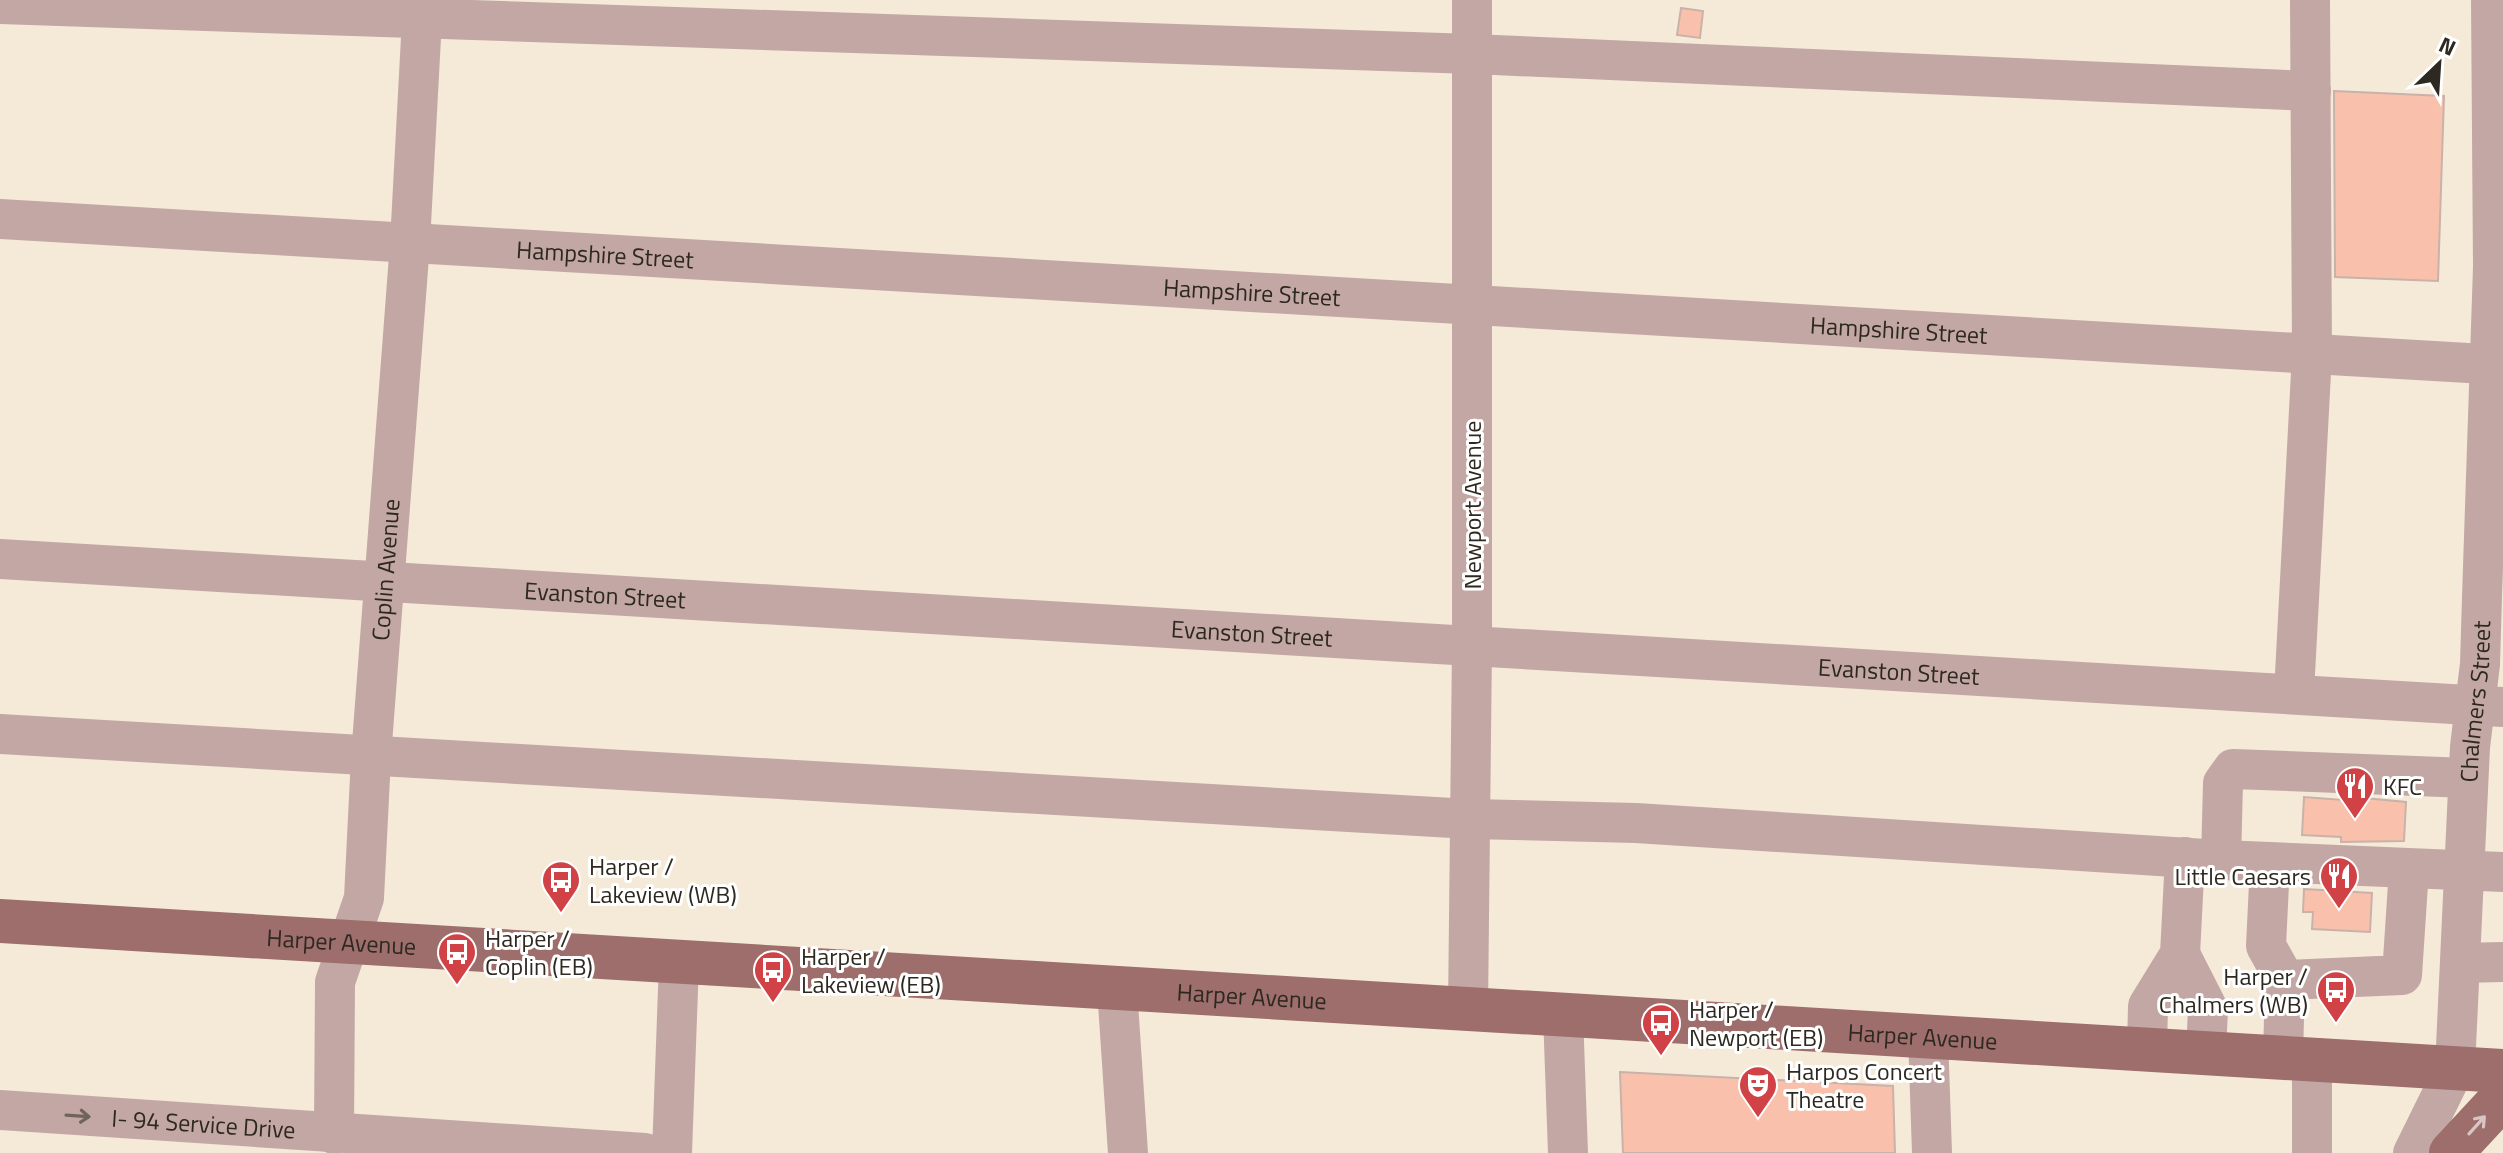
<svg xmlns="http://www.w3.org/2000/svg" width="2503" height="1153" viewBox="0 0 2503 1153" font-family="'Titillium Web',sans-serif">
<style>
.building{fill:#f9c1ac;stroke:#c8b2aa;stroke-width:2}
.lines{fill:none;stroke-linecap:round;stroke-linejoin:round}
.minor{stroke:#c3a7a5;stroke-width:40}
.major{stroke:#9d6e6b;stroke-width:44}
.oneway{stroke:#70625c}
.oneway2{stroke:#d8c5c4}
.labels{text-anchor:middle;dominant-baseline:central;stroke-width:6;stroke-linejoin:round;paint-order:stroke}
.street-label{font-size:24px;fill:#2d2921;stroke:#fff}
.poi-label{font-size:24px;fill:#2d2921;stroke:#fff;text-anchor:start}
</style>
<rect width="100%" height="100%" fill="#f5ead7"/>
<!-- building -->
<path class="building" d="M 1681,8 L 1703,11 L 1700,38 L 1677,35 Z
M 2334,91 L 2444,96 L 2438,281 L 2335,277 Z
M 2343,796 L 2406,802 L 2404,841 L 2341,842 L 2341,837 L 2302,835 L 2304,797 L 2343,800 Z
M 2304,889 L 2372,893 L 2370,932 L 2312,929 L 2313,912 L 2303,912 Z
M 1620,1072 L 1893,1086 L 1895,1153 L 1623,1153 Z"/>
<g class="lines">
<!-- minor -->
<g class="minor">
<path d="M 0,4 L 1472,54 L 2311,91"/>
<path id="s1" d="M 0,219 L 2503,365"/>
<path id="s2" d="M 0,559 L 2503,707"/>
<path d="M 2294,693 L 2312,354 L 2310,0"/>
<path d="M 0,734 L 1470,819 L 1636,823 L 2221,860 L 2503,872"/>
<path d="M 2221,860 L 2223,783 L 2233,769 L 2468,778"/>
<path d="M 2270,863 L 2266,946 L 2285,980"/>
<path d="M 2180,954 L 2208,1009 L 2206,1053"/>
<path d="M 2460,963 L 2503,962"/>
<path d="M 1117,988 L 1128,1153"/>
<path d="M 1468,1009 L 1472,646 L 1472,0"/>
<path d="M 1563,1014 L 1568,1153"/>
<path d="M 1928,1036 L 1932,1153"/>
<path d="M 2147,1049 L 2148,1006 L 2180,954 L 2185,857"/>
<path d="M 2283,1057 L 2285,980 L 2402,975 L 2409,869"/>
<path id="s3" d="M 0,1110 L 645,1153"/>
<path id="s4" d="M 334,1134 L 335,982 L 364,898 L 371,757 L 410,243 L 423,0"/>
<path d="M 672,1153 L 679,963"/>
<path d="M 2312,1153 L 2312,1059"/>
<path id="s5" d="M 2413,1153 L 2455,1068 L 2470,747 L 2480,664 L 2482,597 L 2493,267 L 2491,0"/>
</g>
<!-- major -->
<g class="major">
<path id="s6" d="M 0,921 L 2503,1071"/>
<path d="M 2451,1153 L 2503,1097"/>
</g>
</g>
<!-- one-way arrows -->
<defs><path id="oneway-shaft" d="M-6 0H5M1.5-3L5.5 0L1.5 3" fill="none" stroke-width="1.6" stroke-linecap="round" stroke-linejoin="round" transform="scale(2)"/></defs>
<use class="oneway" href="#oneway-shaft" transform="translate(78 1116) rotate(4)"/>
<use class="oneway2" href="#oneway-shaft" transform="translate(2477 1125) rotate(-48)"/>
<!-- icons -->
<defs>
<g id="restaurant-pin" transform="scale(2)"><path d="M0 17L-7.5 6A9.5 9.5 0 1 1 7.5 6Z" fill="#d14246" stroke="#fff"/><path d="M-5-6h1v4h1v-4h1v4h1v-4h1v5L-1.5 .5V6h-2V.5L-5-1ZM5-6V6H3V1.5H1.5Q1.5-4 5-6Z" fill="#fff"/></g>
<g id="bus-pin" transform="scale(2)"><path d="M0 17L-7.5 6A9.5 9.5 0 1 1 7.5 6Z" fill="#d14246" stroke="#fff"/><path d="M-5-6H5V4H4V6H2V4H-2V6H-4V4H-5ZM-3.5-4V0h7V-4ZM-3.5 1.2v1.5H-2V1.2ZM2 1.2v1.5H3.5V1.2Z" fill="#fff"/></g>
<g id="theatre-pin" transform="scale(2)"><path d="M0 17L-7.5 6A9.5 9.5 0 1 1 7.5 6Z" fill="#d14246" stroke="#fff"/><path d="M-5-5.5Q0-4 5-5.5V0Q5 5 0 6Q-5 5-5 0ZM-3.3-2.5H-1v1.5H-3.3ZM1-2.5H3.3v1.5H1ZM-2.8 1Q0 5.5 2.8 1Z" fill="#fff"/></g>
</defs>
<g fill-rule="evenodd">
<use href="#restaurant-pin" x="2355" y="786"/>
<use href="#restaurant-pin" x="2339" y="876"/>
<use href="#bus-pin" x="561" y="880"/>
<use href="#bus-pin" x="457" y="952"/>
<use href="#bus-pin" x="773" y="970"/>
<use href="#bus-pin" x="2336" y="990"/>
<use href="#bus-pin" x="1661" y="1023"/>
<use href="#theatre-pin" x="1758" y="1085"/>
</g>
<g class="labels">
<!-- street labels -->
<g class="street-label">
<text stroke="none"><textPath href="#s1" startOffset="606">Hampshire Street</textPath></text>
<text stroke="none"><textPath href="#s1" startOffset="1254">Hampshire Street</textPath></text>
<text stroke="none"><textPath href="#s1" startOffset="1902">Hampshire Street</textPath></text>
<text transform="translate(1472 505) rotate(-90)">Newport Avenue</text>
<text stroke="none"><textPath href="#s4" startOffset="570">Coplin Avenue</textPath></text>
<text stroke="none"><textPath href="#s2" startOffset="606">Evanston Street</textPath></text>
<text stroke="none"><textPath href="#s2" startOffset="1254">Evanston Street</textPath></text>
<text stroke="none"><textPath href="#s2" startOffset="1902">Evanston Street</textPath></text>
<text stroke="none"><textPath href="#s5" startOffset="462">Chalmers Street</textPath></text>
<text stroke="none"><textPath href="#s6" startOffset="342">Harper Avenue</textPath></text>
<text stroke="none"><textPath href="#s6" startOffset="1254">Harper Avenue</textPath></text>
<text stroke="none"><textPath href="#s6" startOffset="1926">Harper Avenue</textPath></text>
<text stroke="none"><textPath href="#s3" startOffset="204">I- 94 Service Drive</textPath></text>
</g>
<!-- poi labels -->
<g class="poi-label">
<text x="2383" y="786">KFC</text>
<text x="589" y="866">Harper /<tspan x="589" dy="28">Lakeview (WB)</tspan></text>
<text x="2311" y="876" text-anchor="end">Little Caesars</text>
<text x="485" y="938">Harper /<tspan x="485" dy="28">Coplin (EB)</tspan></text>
<text x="801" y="956">Harper /<tspan x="801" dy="28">Lakeview (EB)</tspan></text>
<text x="2308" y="976" text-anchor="end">Harper /<tspan x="2308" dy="28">Chalmers (WB)</tspan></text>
<text x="1689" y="1009">Harper /<tspan x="1689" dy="28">Newport (EB)</tspan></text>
<text x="1786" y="1071">Harpos Concert<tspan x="1786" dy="28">Theatre</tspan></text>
</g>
</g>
<!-- north arrow -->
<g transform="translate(2439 64) rotate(25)" stroke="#ffffff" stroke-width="6" paint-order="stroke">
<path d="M0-6L14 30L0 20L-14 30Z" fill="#2d2921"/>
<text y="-12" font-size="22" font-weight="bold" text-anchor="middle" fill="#2d2921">N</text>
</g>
</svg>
